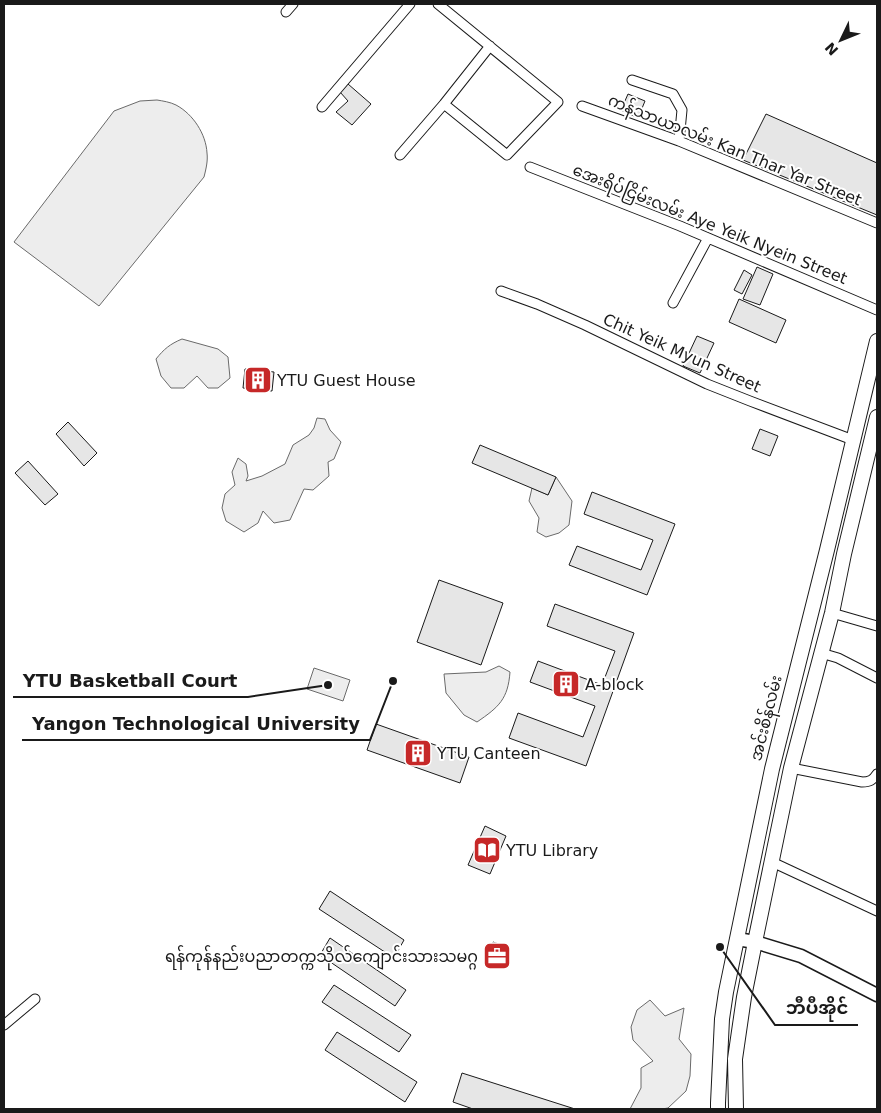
<svg xmlns="http://www.w3.org/2000/svg" width="881" height="1113" viewBox="0 0 881 1113" font-family="'DejaVu Sans','Noto Sans Myanmar',sans-serif">
<style>
.green{fill:#ededed;stroke:#6a6a6a}
.building{fill:#e6e6e6;stroke:#1a1a1a}
.lines{fill:none;stroke-linecap:round;stroke-linejoin:round}
.street-casing{stroke:#1a1a1a;stroke-width:11}
.secondary-casing{stroke:#1a1a1a;stroke-width:15}
.primary-casing{stroke:#1a1a1a;stroke-width:16}
.street{stroke:#fff;stroke-width:9}
.secondary{stroke:#fff;stroke-width:12}
.primary{stroke:#fff;stroke-width:14}
.labels{text-anchor:middle;dominant-baseline:central;stroke-width:4;stroke-linejoin:round;paint-order:stroke}
.street-label{font-size:16px;fill:#1a1a1a;stroke:#fff}
.poi-label{font-size:16px;fill:#1a1a1a;stroke:#fff;text-anchor:start}
.leader{fill:none;stroke:#1a1a1a;stroke-width:2}
.callout-dot{fill:#1a1a1a;stroke:#fff;stroke-width:2}
.callout-label{font-size:18px;text-anchor:middle;font-weight:bold;fill:#1a1a1a;stroke:#fff;stroke-width:4;stroke-linejoin:round;paint-order:stroke}
</style>
<rect width="100%" height="100%" fill="#fff"/>
<!-- green -->
<path class="green" d="M 157,100 C 163,101 170,102 176,105 C 193,114 206,134 207,153 C 208,161 206,169 204,177 L 99,306 L 14,242 L 114,111 L 140,101 Z
M 182,339 L 218,349 L 228,357 L 230,378 L 218,388 L 208,388 L 197,376 L 184,388 L 171,388 L 161,376 L 156,359 C 164,349 170,344 182,339 Z
M 317,418 L 325,419 L 330,430 L 341,442 L 334,459 L 328,462 L 329,476 L 313,490 L 304,489 L 290,520 L 274,523 L 263,511 L 258,523 L 244,532 L 226,521 L 222,508 L 225,494 L 235,485 L 232,472 L 238,458 L 246,464 L 248,476 L 246,481 L 262,476 L 285,464 L 293,445 L 309,435 L 314,428 Z
M 556,477 L 572,501 L 569,525 L 559,533 L 546,537 L 537,532 L 539,518 L 529,501 L 532,488 L 548,495 Z
M 499,666 L 510,672 C 508,699 499,707 477,722 L 464,715 L 446,693 L 444,674 L 486,672 Z
M 314,668 L 350,680 L 343,701 L 307,689 Z
M 650,1000 L 665,1016 L 684,1008 L 679,1039 L 691,1054 L 690,1076 L 686,1091 L 668,1108 L 662,1109 L 630,1109 L 641,1088 L 641,1068 L 653,1061 L 633,1040 L 631,1027 L 637,1010 Z"/>
<!-- building -->
<path class="building" d="M 348,84 L 371,104 L 352,125 L 336,112 L 348,101 L 340,92 Z
M 628,94 L 645,101 L 638,118 L 621,110 Z
M 766,114 L 877,163 L 877,215 L 743,160 Z
M 757,267 L 773,274 L 760,305 L 743,299 Z
M 744,270 L 752,275 L 742,294 L 734,290 Z
M 739,299 L 786,320 L 776,343 L 729,322 Z
M 697,336 L 714,343 L 700,373 L 683,366 Z
M 245,369 L 274,372 L 272,391 L 243,388 Z
M 68,422 L 97,453 L 84,466 L 56,434 Z
M 760,429 L 778,436 L 770,456 L 752,449 Z
M 480,445 L 556,477 L 548,495 L 472,463 Z
M 28,461 L 58,494 L 45,505 L 15,473 Z
M 592,492 L 675,524 L 647,595 L 569,565 L 577,546 L 641,570 L 653,540 L 584,514 Z
M 439,580 L 503,603 L 481,665 L 417,642 Z
M 555,604 L 634,633 L 586,766 L 509,738 L 518,713 L 583,737 L 595,706 L 530,682 L 538,661 L 602,685 L 615,651 L 547,626 Z
M 376,724 L 469,757 L 460,783 L 367,750 Z
M 485,826 L 506,836 L 490,874 L 468,865 Z
M 330,891 L 404,940 L 394,958 L 319,909 Z
M 330,938 L 406,990 L 395,1006 L 320,955 Z
M 493,942 L 508,947 L 502,966 L 488,962 Z
M 334,985 L 411,1035 L 399,1052 L 322,1002 Z
M 337,1032 L 417,1082 L 405,1102 L 325,1050 Z
M 462,1073 L 575,1109 L 473,1109 L 453,1102 Z"/>
<g class="lines">
<!-- street casing -->
<g class="street-casing">
<path id="street" d="M 438,4 L 558,102 L 507,155 L 444,104
M 286,12 L 293,4
M 632,80 L 673,94 L 682,110 L 679,141
M 582,106 L 679,141 L 877,223
M 322,107 L 410,4
M 400,155 L 444,104 L 490,46
M 530,167 L 680,226 L 877,310
M 501,291 L 537,304 L 585,325 L 707,384 L 750,401 L 853,440
M 673,303 L 708,238
M 832,613 L 877,626
M 821,653 L 838,658 L 877,678
M 791,768 L 862,782 C 870,782 873,780 877,774
M 772,862 L 877,911
M 4,1025 L 35,999"/>
</g>
<!-- secondary casing -->
<g class="secondary-casing">
<path id="secondary" d="M 737,939 L 755,942 L 801,956 L 877,995"/>
</g>
<!-- primary casing -->
<g class="primary-casing">
<path id="primary" d="M 718,1109 L 718,1103 L 722,1019 L 726,992 L 772,769 L 827,550 L 877,341
M 736,1109 L 735,1059 L 744,997 L 755,942 L 791,768 L 832,613 L 844,554 L 877,417"/>
</g>
<!-- street -->
<use href="#street" class="street"/>
<!-- secondary -->
<use href="#secondary" class="secondary"/>
<!-- primary -->
<use href="#primary" class="primary"/>
</g>
<!-- icons -->
<defs>
<g id="building-square" transform="scale(1.4375)"><rect x="-9" y="-9" width="18" height="18" rx="4" fill="#c62828" stroke="#fff"/><path d="M-4-6H4V6H1V3H-1V6H-4ZM-2.5-4.3h1.7v1.8h-1.7ZM.8-4.3h1.7v1.8H.8ZM-2.5-1h1.7V.8h-1.7ZM.8-1h1.7V.8H.8Z" fill="#fff"/></g>
<g id="library-square" transform="scale(1.4375)"><rect x="-9" y="-9" width="18" height="18" rx="4" fill="#c62828" stroke="#fff"/><path d="M-6-4Q-3-5.5-.7-3.5V5Q-3 3-6 4ZM6-4Q3-5.5 .7-3.5V5Q3 3 6 4Z" fill="#fff"/></g>
<g id="office-square" transform="scale(1.4375)"><rect x="-9" y="-9" width="18" height="18" rx="4" fill="#c62828" stroke="#fff"/><path d="M-6-3h4V-5.5h4V-3h4V5H-6ZM-1-4.5V-3h2v-1.5ZM-6 0V1H6V0Z" fill="#fff"/></g>
</defs>
<g fill-rule="evenodd">
<use href="#building-square" x="258" y="380"/>
<use href="#building-square" x="566" y="684"/>
<use href="#building-square" x="418" y="753"/>
<use href="#library-square" x="487" y="850"/>
<use href="#office-square" x="497" y="956"/>
</g>
<g class="labels">
<!-- street labels -->
<g class="street-label">
<text transform="translate(735 150) rotate(22)">ကန်သာယာလမ်း Kan Thar Yar Street</text>
<text transform="translate(710 224) rotate(22)">အေးရိပ်ငြိမ်းလမ်း Aye Yeik Nyein Street</text>
<text transform="translate(682 353) rotate(24)">Chit Yeik Myun Street</text>
<text transform="translate(766 718) rotate(-76)">အင်းစိန်လမ်း</text>
</g>
<!-- poi labels -->
<g class="poi-label">
<text x="277" y="380">YTU Guest House</text>
<text x="585" y="684">A-block</text>
<text x="437" y="753">YTU Canteen</text>
<text x="506" y="850">YTU Library</text>
<text x="478" y="956" text-anchor="end">ရန်ကုန်နည်းပညာတက္ကသိုလ်ကျောင်းသားသမဂ္ဂ</text>
</g>
</g>
<!-- callouts -->
<path class="leader" d="M328 685L248 697H13M393 681L370 740H22M720 947L775 1025H858"/>
<g class="callout-dot">
<circle cx="328" cy="685" r="5"/>
<circle cx="393" cy="681" r="5"/>
<circle cx="720" cy="947" r="5"/>
</g>
<g class="callout-label">
<text x="130" y="687">YTU Basketball Court</text>
<text x="196" y="730">Yangon Technological University</text>
<text x="817" y="1014">ဘီပီအိုင်</text>
</g>
<!-- border -->
<rect width="881" height="1113" fill="none" stroke="#1a1a1a" stroke-width="10"/>
<!-- north arrow -->
<g transform="translate(841 40) rotate(227)" stroke="#ffffff" stroke-width="4" paint-order="stroke">
<path d="M0-4L9 19L0 12L-9 19Z" fill="#1a1a1a"/>
<text y="-8" font-size="14" font-weight="bold" text-anchor="middle" fill="#1a1a1a">N</text>
</g>
</svg>
